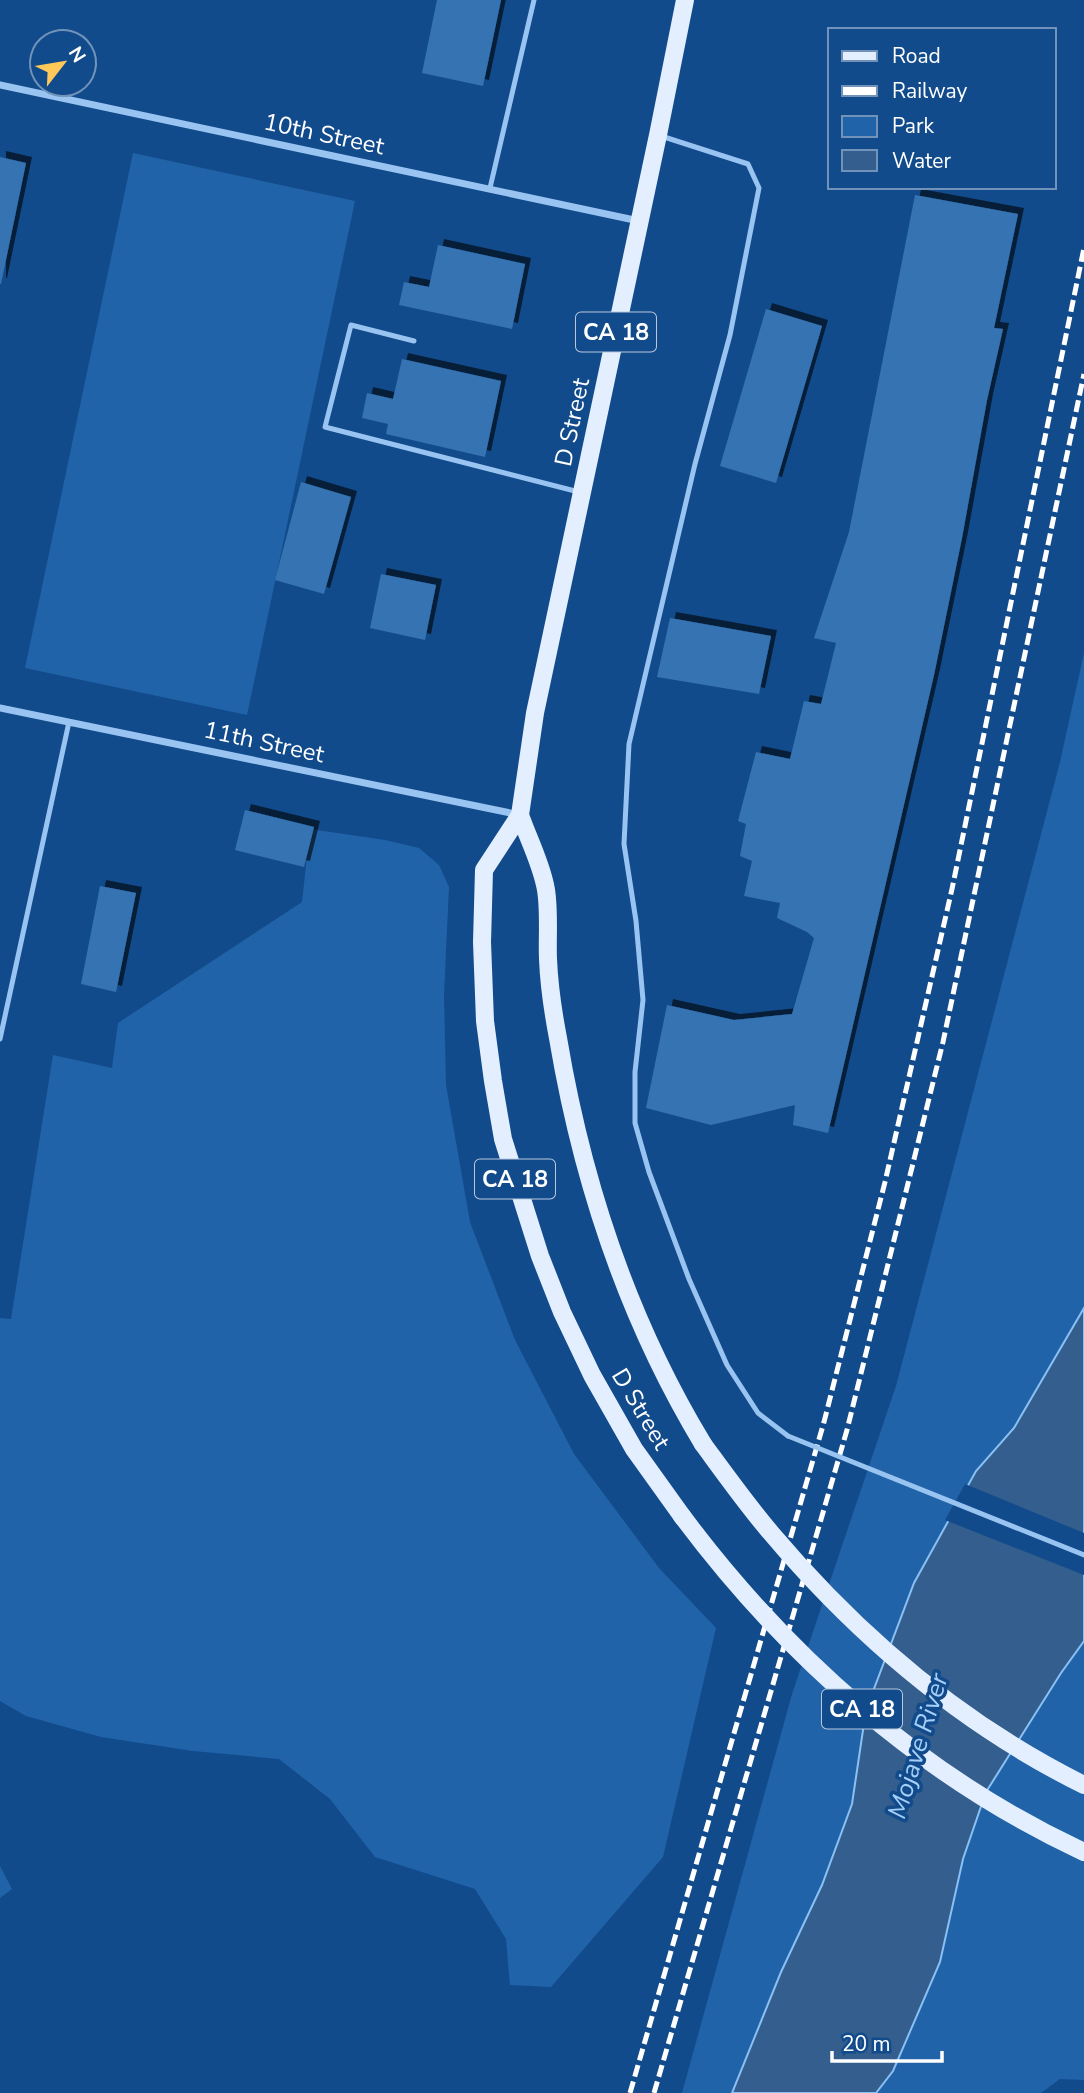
<svg xmlns="http://www.w3.org/2000/svg" width="1084" height="2093" viewBox="0 0 1084 2093" font-family="'Nunito Sans',sans-serif">
<style>
.green{fill:#2163a8}
.water{fill:#335e8d;stroke:#8bc0f4;stroke-width:2}
.pier{fill:#124b8b}
.building{fill:#3673b2;filter:url(#shadow)}
.lines{fill:none;stroke-linecap:round;stroke-linejoin:round}
.lane{stroke:#99c4f1;stroke-width:5}
.street{stroke:#99c4f1;stroke-width:7}
.primary{stroke:#e3efff;stroke-width:18}
.rail{stroke:#fff;stroke-width:5;stroke-dasharray:12 5;stroke-linecap:butt}
.lane-bridge{stroke:#99c4f1;stroke-width:5}
.primary-bridge{stroke:#e3efff;stroke-width:18}
.labels{text-anchor:middle;dominant-baseline:central;stroke-width:7;stroke-linejoin:round;paint-order:stroke}
.shield{fill:#124b8b;stroke:#b8c9dc;stroke-width:2}
.shield-label{font-size:23px;font-weight:bold;fill:#fff}
.street-label{font-size:24px;fill:#fff;stroke:#124b8b}
.water-label{font-size:26px;font-style:italic;fill:#a5cef8;stroke:#124b8b}
</style>
<defs>
<filter id="shadow"><feDropShadow dx="6" dy="-6" stdDeviation="0" flood-color="#0009"/></filter>
</defs>
<rect width="100%" height="100%" fill="#124b8b"/>
<!-- green -->
<path class="green" d="M 133,153 L 355,201 L 247,715 L 25,668 Z
M 1084,653 L 1084,1308 L 1014,1428 L 976,1471 L 914,1583 L 866,1710 L 852,1804 L 822,1885 L 781,1972 L 732,2093 L 682,2093 L 792,1694 L 896,1386 L 1060,762 Z
M 310,829 L 385,840 L 419,848 L 439,865 L 449,887 L 444,994 L 446,1085 L 470,1222 L 515,1340 L 574,1454 L 659,1568 L 716,1628 L 663,1857 L 551,1987 L 510,1985 L 506,1939 L 475,1889 L 375,1857 L 330,1799 L 279,1759 L 193,1751 L 101,1737 L 26,1716 L 0,1701 L 0,1318 L 11,1319 L 53,1055 L 112,1068 L 118,1023 L 302,902 Z
M 1084,1641 L 1084,2080 L 1060,2079 L 1041,2093 L 876,2093 L 893,2071 L 986,1792 L 1061,1673 Z
M 0,1866 L 12,1889 L 0,1898 Z"/>
<!-- water -->
<path class="water" d="M 1084,1308 L 1084,1641 L 1061,1673 L 986,1792 L 963,1859 L 940,1962 L 893,2071 L 876,2093 L 732,2093 L 781,1972 L 822,1885 L 852,1804 L 866,1710 L 914,1583 L 976,1471 L 1014,1428 Z"/>
<!-- pier -->
<path class="pier" d="M 965,1484 L 1084,1533 L 1084,1575 L 945,1520 Z"/>
<!-- building -->
<path class="building" d="M 437,0 L 501,0 L 483,86 L 422,73 Z
M 0,157 L 26,163 L 1,284 L 0,284 Z
M 915,195 L 1018,214 L 994,328 L 1003,329 L 987,400 L 962,538 L 934,675 L 828,1133 L 793,1125 L 795,1105 L 711,1125 L 646,1108 L 667,1005 L 734,1020 L 792,1014 L 814,938 L 807,932 L 777,918 L 780,903 L 744,896 L 752,861 L 740,856 L 746,824 L 738,821 L 756,752 L 790,759 L 804,701 L 821,704 L 836,643 L 814,638 L 849,532 Z
M 438,245 L 525,264 L 512,329 L 399,305 L 404,282 L 429,287 Z
M 766,309 L 822,326 L 776,483 L 720,466 Z
M 402,359 L 501,381 L 485,457 L 386,434 L 388,424 L 362,418 L 367,393 L 393,399 Z
M 301,482 L 351,497 L 324,594 L 275,580 Z
M 381,574 L 436,585 L 425,640 L 370,628 Z
M 670,618 L 771,636 L 759,694 L 657,677 Z
M 245,810 L 314,827 L 304,867 L 235,850 Z
M 100,886 L 136,893 L 116,992 L 81,984 Z"/>
<g class="lines">
<!-- lane -->
<path class="lane" d="M 661,136 L 748,164 L 759,188 L 730,335 L 695,464 L 629,744 L 624,844 L 636,921 L 643,1000 L 635,1072 L 635,1123 L 649,1172 L 689,1279 L 727,1365 L 758,1413 L 788,1436
M 490,188 L 534,0
M 414,341 L 351,325 L 325,427 L 579,492
M 0,1039 L 69,722"/>
<!-- street -->
<path class="street" d="M 0,85 L 639,221
M 0,708 L 520,815"/>
<!-- primary -->
<path class="primary" d="M 520,815 C 528,838 540,861 545,885 C 550,904 547,938 548,959 C 549,984 553,1012 558,1038 C 582,1181 628,1320 703,1444
M 682,1516 L 634,1449 L 592,1375 L 562,1312 L 540,1256 L 503,1139 L 493,1081 L 485,1021 L 482,942 L 484,870 L 520,815 L 535,713 L 658,135 L 685,0"/>
<!-- rail -->
<path class="rail" d="M 630,2093 L 824,1422 L 885,1182 L 952,889 L 1084,248
M 654,2093 L 847,1430 L 943,1042 L 1084,374"/>
<!-- lane-bridge -->
<path class="lane-bridge" d="M 788,1436 L 1084,1555"/>
<!-- primary-bridge -->
<path class="primary-bridge" d="M 703,1444 C 725,1474 747,1505 771,1533 C 858,1636 963,1725 1084,1785
M 682,1516 C 788,1658 923,1777 1084,1852"/>
</g>
<g class="labels">
<!-- shield labels -->
<g class="shield">
<rect x="576" y="312.5" width="80" height="39" rx="5"/>
<rect x="475" y="1159.5" width="80" height="39" rx="5"/>
<rect x="822" y="1689.5" width="80" height="39" rx="5"/>
</g>
<g class="shield-label">
<text x="616" y="332">CA 18</text>
<text x="515" y="1179">CA 18</text>
<text x="862" y="1709">CA 18</text>
</g>
<!-- street labels -->
<g class="street-label">
<text transform="translate(324 134) rotate(12)">10th Street</text>
<text transform="translate(572 422) rotate(-78)">D Street</text>
<text transform="translate(264 742) rotate(12)">11th Street</text>
<text transform="translate(641 1409) rotate(59)">D Street</text>
</g>
<!-- water labels -->
<g class="water-label">
<text transform="translate(918 1746) rotate(-73)">Mojave River</text>
</g>
</g>
<!-- legend -->
<rect x="828" y="28" width="228" height="161" fill="#124b8b" stroke="#7193b9" stroke-width="2"/>
<rect x="842" y="51" width="35" height="10" fill="#e3efff" stroke="#7193b9" stroke-width="2"/>
<text x="892" y="63" font-size="21" fill="#ffffff">Road</text>
<rect x="842" y="86" width="35" height="10" fill="#ffffff" stroke="#7193b9" stroke-width="2"/>
<text x="892" y="98" font-size="21" fill="#ffffff">Railway</text>
<rect x="842" y="116" width="35" height="21" fill="#2163a8" stroke="#7193b9" stroke-width="2"/>
<text x="892" y="133" font-size="21" fill="#ffffff">Park</text>
<rect x="842" y="150" width="35" height="21" fill="#335e8d" stroke="#7193b9" stroke-width="2"/>
<text x="892" y="168" font-size="21" fill="#ffffff">Water</text>
<!-- north arrow -->
<g transform="translate(63 63) rotate(59)"><circle r="33" fill="#124b8b" stroke="#7193b9" stroke-width="2"/>
<path d="M0-5L12 26L0 18L-12 26Z" fill="#ffc859"/>
<text y="-10" font-size="19" font-weight="bold" text-anchor="middle" fill="#ffffff">N</text>
</g>
<!-- scale -->
<path d="M832 2051v10h110v-10" fill="none" stroke="#ffffff" stroke-width="3.5"/>
<text x="842" y="2051" font-size="21" fill="#ffffff" stroke="#124b8b" stroke-width="5" paint-order="stroke">20 m</text>
</svg>
